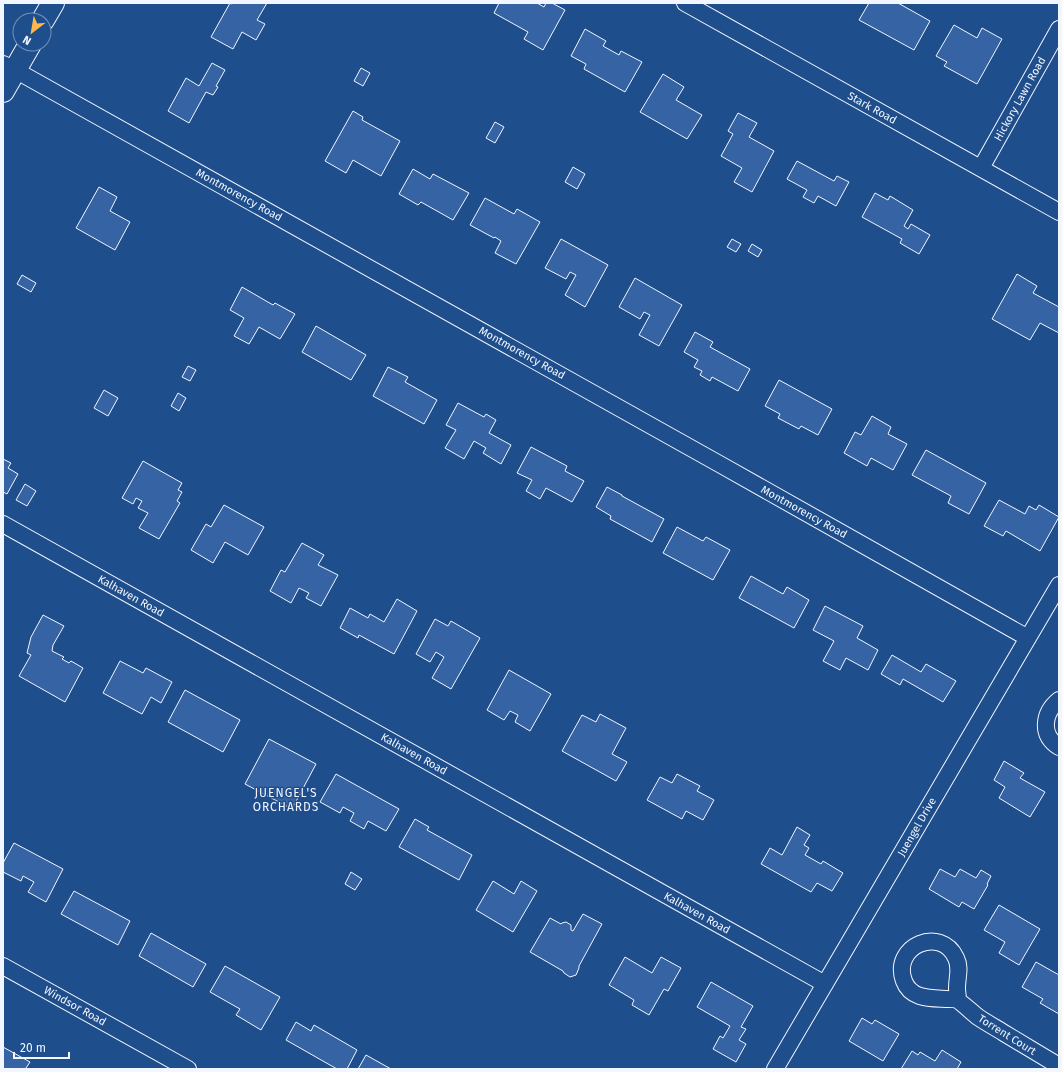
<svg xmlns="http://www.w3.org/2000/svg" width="1062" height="1072" viewBox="0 0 1062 1072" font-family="'Fira Sans',sans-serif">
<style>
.building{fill:#3563a3;stroke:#f2f6ff}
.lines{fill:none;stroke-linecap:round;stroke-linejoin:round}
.street-casing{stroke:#f2f6ff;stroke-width:18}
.primary-casing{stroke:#f2f6ff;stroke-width:24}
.street{stroke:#1f4e8c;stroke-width:16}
.primary{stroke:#1f4e8c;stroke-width:22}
.labels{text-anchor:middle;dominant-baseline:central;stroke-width:3;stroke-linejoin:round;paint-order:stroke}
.street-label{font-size:11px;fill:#f2f6ff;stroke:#1f4e8c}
.neighbourhood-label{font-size:12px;letter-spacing:1px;fill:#f2f6ff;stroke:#1f4e8c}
</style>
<rect width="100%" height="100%" fill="#1f4e8c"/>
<!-- building -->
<path class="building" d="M 230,3 L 232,4 L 233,3 L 267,3 L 257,20 L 265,24 L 256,40 L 242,32 L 233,49 L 211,37 Z
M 499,3 L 537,3 L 544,7 L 546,3 L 552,3 L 565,10 L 543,50 L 524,39 L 528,32 L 494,13 Z
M 869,3 L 898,3 L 930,21 L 914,50 L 859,20 Z
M 954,25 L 977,38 L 982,28 L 1002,39 L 977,84 L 944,66 L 947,62 L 936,56 Z
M 585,29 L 606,41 L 603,46 L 619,55 L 621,51 L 642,62 L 625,92 L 584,69 L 586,64 L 571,56 Z
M 212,63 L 225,70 L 216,86 L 218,87 L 213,95 L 206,92 L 189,123 L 168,111 L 186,78 L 199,86 Z
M 361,68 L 370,73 L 363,86 L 354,81 Z
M 663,74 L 684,87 L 676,100 L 702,115 L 687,139 L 640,112 Z
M 353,111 L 363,117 L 362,120 L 400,141 L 381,176 L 353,160 L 346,173 L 325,161 Z
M 738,113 L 757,123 L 749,137 L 774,151 L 752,192 L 734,182 L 742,168 L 721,156 L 733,134 L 728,131 Z
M 495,122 L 504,127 L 495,143 L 486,138 Z
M 797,161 L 834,181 L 837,176 L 849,182 L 836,206 L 818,196 L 814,203 L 803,197 L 807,190 L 787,179 Z
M 573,167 L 585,174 L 577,189 L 565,182 Z
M 413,169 L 430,179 L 433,174 L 469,193 L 453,220 L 421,202 L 418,205 L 399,194 Z
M 99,187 L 117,197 L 110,211 L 130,222 L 115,250 L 76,228 Z
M 875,193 L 888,200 L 890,196 L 913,210 L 904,226 L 908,229 L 911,224 L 930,235 L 919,254 L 900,243 L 902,239 L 862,217 Z
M 485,198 L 514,214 L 517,209 L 540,222 L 516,264 L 495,253 L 501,241 L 495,237 L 494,238 L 470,225 Z
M 561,239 L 608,265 L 585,307 L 565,295 L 576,275 L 570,272 L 566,279 L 545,268 Z
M 732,239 L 741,244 L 736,252 L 727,247 Z
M 752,244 L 762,250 L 758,257 L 748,251 Z
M 1017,274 L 1037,286 L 1033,293 L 1059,307 L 1059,333 L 1040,323 L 1030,340 L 992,319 Z
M 22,275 L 36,283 L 31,292 L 17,284 Z
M 635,278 L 682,305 L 659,346 L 639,335 L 650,315 L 644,312 L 640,319 L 619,307 Z
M 242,287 L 273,305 L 275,303 L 295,314 L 280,339 L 259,327 L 249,344 L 234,336 L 244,318 L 230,310 Z
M 316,326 L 366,355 L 351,380 L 302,352 Z
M 695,332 L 713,342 L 710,347 L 750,369 L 738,391 L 712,377 L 710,381 L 700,375 L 702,371 L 694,367 L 698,360 L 684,352 Z
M 188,366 L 196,370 L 190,381 L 182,377 Z
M 388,367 L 408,377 L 405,382 L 437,400 L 424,424 L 373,396 Z
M 779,380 L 832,409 L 818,435 L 801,426 L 799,429 L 778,418 L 780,414 L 765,406 Z
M 104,390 L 118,398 L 108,416 L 94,408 Z
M 178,393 L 186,398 L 179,411 L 171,406 Z
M 458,403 L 484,417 L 486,414 L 496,420 L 489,433 L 511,445 L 501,464 L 483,453 L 486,448 L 474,441 L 464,459 L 445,448 L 456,430 L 446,425 Z
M 872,416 L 891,427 L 888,434 L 907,444 L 893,470 L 871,458 L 867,466 L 844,453 L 855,432 L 861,435 Z
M 531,447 L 567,466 L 565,471 L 584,481 L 572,502 L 546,488 L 540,499 L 526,491 L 532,480 L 517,473 Z
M 926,450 L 986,483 L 969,514 L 948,503 L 951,496 L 912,475 Z
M 3,459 L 11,463 L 8,468 L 18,474 L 7,494 L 3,492 Z
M 143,461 L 182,483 L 178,490 L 182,492 L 177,501 L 180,503 L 159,539 L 139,528 L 148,513 L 138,508 L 142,501 L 136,498 L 133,504 L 122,498 Z
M 25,484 L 36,491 L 27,506 L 16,500 Z
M 607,487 L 622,495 L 622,496 L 664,519 L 652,542 L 610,519 L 611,516 L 596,507 Z
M 999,500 L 1025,514 L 1029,506 L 1036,510 L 1039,505 L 1059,517 L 1040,551 L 1006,531 L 1003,536 L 984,526 Z
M 224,505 L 264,527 L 248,555 L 225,542 L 213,563 L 191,550 L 206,524 L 211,527 Z
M 677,527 L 703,541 L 706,537 L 730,550 L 713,580 L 663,553 Z
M 302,543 L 324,555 L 318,565 L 338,575 L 321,606 L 306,598 L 309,593 L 299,588 L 291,603 L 270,591 L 281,570 L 285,572 Z
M 751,576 L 783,594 L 787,587 L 809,600 L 794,628 L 739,598 Z
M 397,599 L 417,611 L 394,654 L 359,635 L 358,638 L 340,628 L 350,608 L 368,618 L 370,614 L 384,622 Z
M 825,606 L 863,626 L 857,638 L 878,650 L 868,670 L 846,658 L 840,670 L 823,661 L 834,641 L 813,630 Z
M 43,615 L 64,626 L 53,645 L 52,651 L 64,657 L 62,659 L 69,663 L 71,661 L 83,668 L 65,702 L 19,676 L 31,655 L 27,653 L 31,637 Z
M 435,619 L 448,626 L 451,621 L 480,638 L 451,689 L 432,678 L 444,657 L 436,652 L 430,662 L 416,654 Z
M 892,655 L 921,672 L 926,664 L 956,681 L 943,702 L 903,679 L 900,685 L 881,674 Z
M 120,661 L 143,673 L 146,668 L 172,682 L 161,703 L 151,697 L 142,714 L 103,693 Z
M 509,670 L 551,694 L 530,731 L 515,722 L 518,715 L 510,711 L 504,720 L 487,710 Z
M 185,690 L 240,720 L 223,752 L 168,722 Z
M 600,714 L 626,728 L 612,754 L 627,762 L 616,781 L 562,751 L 582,715 L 596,722 Z
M 269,739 L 316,764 L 292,809 L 245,784 Z
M 1004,761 L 1024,773 L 1020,778 L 1045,792 L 1030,817 L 999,798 L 1005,787 L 994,780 Z
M 336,774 L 399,809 L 386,831 L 368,821 L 364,829 L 350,821 L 354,813 L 343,807 L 340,813 L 320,802 Z
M 677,774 L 700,786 L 697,791 L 714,800 L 703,820 L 686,811 L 682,819 L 647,800 L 660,777 L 672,783 Z
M 415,819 L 429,827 L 427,830 L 472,855 L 459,880 L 399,847 Z
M 797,827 L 810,835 L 804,845 L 809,848 L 805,855 L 821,864 L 823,861 L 843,873 L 832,891 L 817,883 L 811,892 L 761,864 L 770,848 L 782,855 Z
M 14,843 L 63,869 L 46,902 L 28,892 L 34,882 L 23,876 L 21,881 L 3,872 L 3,863 Z
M 940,869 L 955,877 L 960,869 L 976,878 L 981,870 L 991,876 L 987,884 L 988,885 L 974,909 L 962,902 L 959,907 L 929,889 Z
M 351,872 L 362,879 L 355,890 L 345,884 Z
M 493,881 L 514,894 L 521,881 L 537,891 L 513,932 L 476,910 Z
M 74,891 L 130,921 L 118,945 L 61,914 Z
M 999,905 L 1040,929 L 1019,965 L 999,953 L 1005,942 L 984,930 Z
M 583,914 L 602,924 L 579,966 L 579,968 L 576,975 L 570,977 L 564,973 L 563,971 L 530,952 L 550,918 L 561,924 L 562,923 L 566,922 L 571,925 L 571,930 L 573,931 Z
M 151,933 L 206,964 L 193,987 L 139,956 Z
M 625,957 L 652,973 L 661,957 L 681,968 L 668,991 L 664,989 L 649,1015 L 632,1005 L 634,1000 L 609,985 Z
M 1036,962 L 1059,975 L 1059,1014 L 1040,1003 L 1043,999 L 1022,987 Z
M 225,966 L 280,997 L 261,1030 L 236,1015 L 240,1009 L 210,992 Z
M 711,982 L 753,1006 L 741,1027 L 746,1029 L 739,1040 L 746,1044 L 736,1062 L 713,1049 L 720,1036 L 723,1038 L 730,1026 L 697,1007 Z
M 862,1018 L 872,1024 L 875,1020 L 899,1034 L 883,1061 L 849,1041 Z
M 296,1022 L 311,1031 L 314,1025 L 357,1050 L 347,1069 L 337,1069 L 286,1040 Z
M 3,1047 L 30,1062 L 26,1068 L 28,1069 L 3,1069 Z
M 942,1050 L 961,1062 L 957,1069 L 901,1069 L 912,1051 L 918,1055 L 920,1052 L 935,1061 Z
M 366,1055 L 391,1069 L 358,1069 Z"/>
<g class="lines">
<!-- street casing -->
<g class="street-casing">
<path id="street" d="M 685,3 L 1059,212
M 3,64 L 15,70 L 723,466 L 1028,638
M 981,168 L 1059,29
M 3,524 L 825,984
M 1059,700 C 1043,713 1040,735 1059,747
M 3,966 L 188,1069
M 958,1000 C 958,996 957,992 957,988 C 957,977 961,968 956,958 C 941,925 891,946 904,981 C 911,1000 932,998 948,999 C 951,999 955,999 957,1000 C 960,1001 974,1014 978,1017 C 987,1023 996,1028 1004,1033 C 1022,1044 1041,1055 1059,1066
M 775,1069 L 1059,585"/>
</g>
<!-- primary casing -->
<g class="primary-casing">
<path id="primary" d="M 43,20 L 53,3
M 3,91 L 30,44"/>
</g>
<!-- street -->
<use href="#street" class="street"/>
<!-- primary -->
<use href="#primary" class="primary"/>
</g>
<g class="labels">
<!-- street labels -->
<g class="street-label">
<text transform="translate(1020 99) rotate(-61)">Hickory Lawn Road</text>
<text transform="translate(872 108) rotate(29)">Stark Road</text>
<text transform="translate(239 195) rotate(29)">Montmorency Road</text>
<text transform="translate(522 353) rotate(29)">Montmorency Road</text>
<text transform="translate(804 512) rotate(29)">Montmorency Road</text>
<text transform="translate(131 596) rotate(29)">Kalhaven Road</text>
<text transform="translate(414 754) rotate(29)">Kalhaven Road</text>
<text transform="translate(917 827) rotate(-60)">Juengel Drive</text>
<text transform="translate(697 913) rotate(29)">Kalhaven Road</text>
<text transform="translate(75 1006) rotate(29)">Windsor Road</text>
<text transform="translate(1007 1035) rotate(32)">Torrent Court</text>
</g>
<!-- neighbourhood labels -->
<g class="neighbourhood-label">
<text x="286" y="793">JUENGEL'S<tspan x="286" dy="14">ORCHARDS</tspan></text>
</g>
</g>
<!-- border -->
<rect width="1062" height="1072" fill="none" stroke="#f2f6ff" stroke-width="8"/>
<!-- north arrow -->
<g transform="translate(32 32) rotate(211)"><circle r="19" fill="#1f4e8c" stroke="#7391ba"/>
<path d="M0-3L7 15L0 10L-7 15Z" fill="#ffb74d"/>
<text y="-6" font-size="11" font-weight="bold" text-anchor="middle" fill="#f2f6ff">N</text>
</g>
<!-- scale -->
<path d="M14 1052v6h55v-6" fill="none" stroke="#f2f6ff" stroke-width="2"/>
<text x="20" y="1052" font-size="12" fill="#f2f6ff" stroke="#1f4e8c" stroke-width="3" paint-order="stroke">20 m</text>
</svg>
